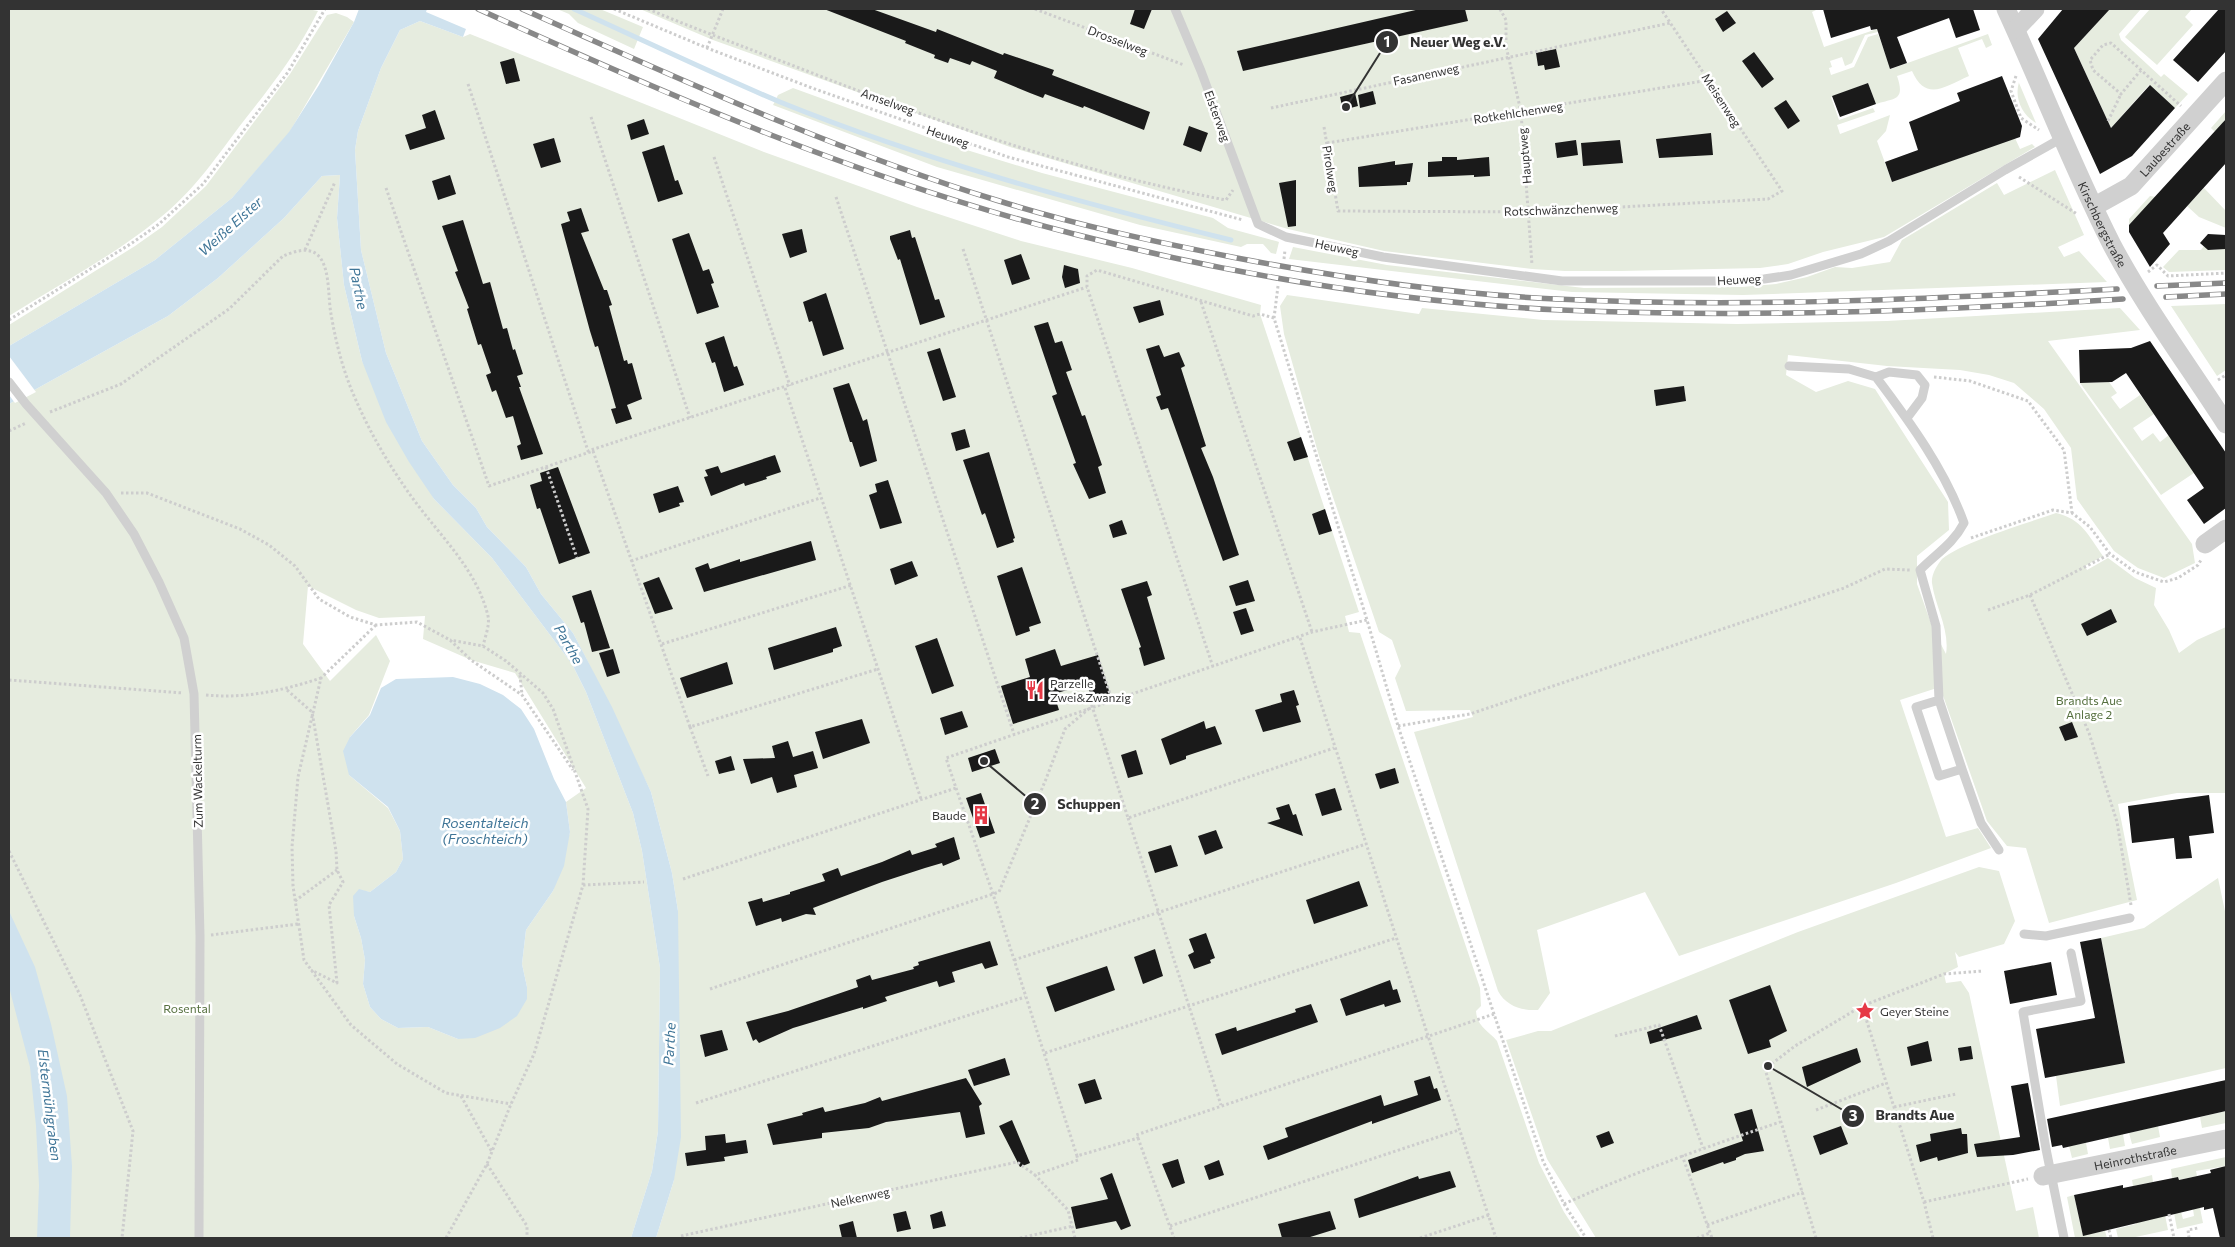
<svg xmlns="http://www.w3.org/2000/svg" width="2235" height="1247" viewBox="0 0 2235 1247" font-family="Commissioner,sans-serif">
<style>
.green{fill:#e6ecdf;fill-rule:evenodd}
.water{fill:#cfe2ee}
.pier{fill:#fff}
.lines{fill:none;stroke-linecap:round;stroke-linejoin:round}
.stream{stroke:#cfe2ee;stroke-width:5}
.building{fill:#1a1a1a}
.path{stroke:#cdcdcd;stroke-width:3;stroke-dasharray:2.5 2.5;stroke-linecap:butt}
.service{stroke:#d0d0d0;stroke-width:9}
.minor{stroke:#d0d0d0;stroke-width:19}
.rail-casing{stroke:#888;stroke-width:5.5}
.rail{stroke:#fff;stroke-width:4;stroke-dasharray:11;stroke-linecap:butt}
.labels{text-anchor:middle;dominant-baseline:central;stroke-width:5;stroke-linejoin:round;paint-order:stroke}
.street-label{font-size:12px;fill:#333;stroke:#fff}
.poi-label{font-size:12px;fill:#333;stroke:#fff;text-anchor:start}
.park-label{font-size:12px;fill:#56703f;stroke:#fff}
.water-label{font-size:14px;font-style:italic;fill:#3f7597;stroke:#fff}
.leader{fill:none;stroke:#333;stroke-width:2}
.callout-dot{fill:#333;stroke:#fff;stroke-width:2}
.mark-label{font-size:15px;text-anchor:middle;font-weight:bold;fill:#fff}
.callout-label{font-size:14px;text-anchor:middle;font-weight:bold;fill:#333;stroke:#fff;stroke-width:5;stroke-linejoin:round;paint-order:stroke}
</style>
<rect width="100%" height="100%" fill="#fff"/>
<!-- green -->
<path class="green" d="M 9,9 L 307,9 L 318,11 C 297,54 268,90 239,127 C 212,163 192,193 156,221 C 111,257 58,285 9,316 Z
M 557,9 L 600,9 L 643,27 L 634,49 L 578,23 L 569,14 Z
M 640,9 L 1818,9 L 1812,12 L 1824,47 L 1877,29 L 1878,32 L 1865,35 L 1852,63 L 1845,66 L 1842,57 L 1830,61 L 1832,67 L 1829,68 L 1831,75 L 1854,67 L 1868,37 L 1878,34 L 1891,69 L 1988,34 L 1992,45 L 1986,48 L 1982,39 L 1958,48 L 1969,76 C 1944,87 1926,102 1912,71 L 1897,76 C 1906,102 1893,98 1876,104 L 1868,83 L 1831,97 L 1839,120 L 1873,108 L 1875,112 L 1837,125 L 1840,134 L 1890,115 L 1886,131 L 1877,141 L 1892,182 L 2015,138 L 2020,149 L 2032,144 L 2035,147 L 1884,237 L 1823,252 L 1788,264 L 1760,268 L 1621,271 L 1565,271 L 1532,269 L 1384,251 L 1288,229 L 1010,147 L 713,40 Z
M 2110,9 L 2141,9 L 2119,34 L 2121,40 L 2161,77 L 2164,74 L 2188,94 L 2175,108 L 2149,85 L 2111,128 L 2074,48 Z
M 2150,9 L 2192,9 L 2185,17 L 2193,25 L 2157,65 L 2125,37 Z
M 336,13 L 347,17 L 354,22 L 289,133 L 232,198 L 155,260 L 9,346 L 9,325 L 135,246 L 162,227 L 206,186 L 290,74 L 327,15 Z
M 420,21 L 463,37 L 470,34 L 764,152 L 917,207 L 1021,241 L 1132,268 L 1261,305 L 1260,314 L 1359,612 L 1345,616 L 1349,632 L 1360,633 L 1480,988 L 1481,1006 L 1476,1011 C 1477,1027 1488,1030 1497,1041 L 1539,1163 L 1564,1212 L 1581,1238 L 656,1238 L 674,1180 L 678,911 L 672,873 L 651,792 L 586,658 L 573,633 L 541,594 L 526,567 L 487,527 L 476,508 L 453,485 L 422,441 L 386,353 L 361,250 L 355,150 L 358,131 L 381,68 L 400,30 Z
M 2019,82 L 2019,83 L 2036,123 C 2022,115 2014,98 2019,82 Z
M 793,88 L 944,143 L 1042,173 L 1213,218 L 1228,228 L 1276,241 L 1279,242 L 1276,254 L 1271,253 L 1263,244 L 1247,244 L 1241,247 L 1140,225 L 937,167 L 773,105 L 778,95 Z
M 2226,111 L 2226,119 L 2215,132 L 2211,128 Z
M 2055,170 L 2084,235 L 2058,247 L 2064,257 L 2079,251 L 2107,282 L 1743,295 L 1572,292 L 1289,259 L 1293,247 L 1387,265 L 1584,288 L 1742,287 L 1776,284 L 1807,277 L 1835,267 L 1852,268 L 1890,262 L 1902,240 L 1997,183 L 2004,195 Z
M 340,175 L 337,218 L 344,285 L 362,361 L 434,499 L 492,558 L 572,664 L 586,692 L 633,813 L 642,851 L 660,968 L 658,1131 L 652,1171 L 631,1238 L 9,1238 L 9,404 L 168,316 L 218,278 L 284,218 L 322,176 ZM 308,586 L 356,610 L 379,618 L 425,616 L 423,639 L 471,660 L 515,673 L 586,788 L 566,802 L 570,832 L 553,891 L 526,930 L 522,964 L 527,987 L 458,1039 L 428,1027 L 398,1028 L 381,1019 L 370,1007 L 363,984 L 365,960 L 361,938 L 354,916 L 359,890 L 370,892 L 396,872 L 403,859 L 400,831 L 388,808 L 349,775 L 350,737 L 369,715 L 390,661 L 376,635 L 330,681 L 303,644 Z
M 2204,188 L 2226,211 L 2226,228 L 2199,217 L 2187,206 Z
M 2150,196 L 2156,197 L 2129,225 L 2129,219 Z
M 2204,246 L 2209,250 L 2226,249 L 2226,270 L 2169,272 L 2163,267 L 2179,250 L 2201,250 Z
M 1287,295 L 1419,314 L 1422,308 L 1543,320 L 1737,324 L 1887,321 L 2120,308 L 2140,330 L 2048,341 L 2192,544 L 2195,563 L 2164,578 L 2138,568 L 2114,551 L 2077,499 L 2071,448 L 2044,409 L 2014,383 L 1989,375 L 1960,370 L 1887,366 L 1788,355 L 1786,375 L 1816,392 L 1848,381 L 1875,389 L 1948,502 L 1949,530 L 1917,556 L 1917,584 L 1933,629 L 1946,654 C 1950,630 1935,606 1932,583 C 1931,575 1937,565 1942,559 C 1962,542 2028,523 2056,513 C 2082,519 2088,535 2103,556 L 2085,566 L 2087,570 L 2108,558 L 2135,578 L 2156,588 L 2154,605 L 2169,630 L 2179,653 L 2197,640 L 2226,627 L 2226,793 L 2177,793 L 2118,804 L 2137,900 L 2049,923 L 2026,848 L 2007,846 L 1987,821 L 1940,687 L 1900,700 L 1946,837 L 1978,828 L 1991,848 L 1896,883 L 1679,956 L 1645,892 L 1537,930 L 1550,993 L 1538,1010 C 1522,1011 1506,1006 1498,991 L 1414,732 L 1473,717 L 1470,710 L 1406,711 L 1395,678 L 1401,666 L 1392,640 L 1379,632 L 1319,456 L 1284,334 L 1280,306 Z
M 2226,304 L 2226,370 L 2217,376 L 2171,306 Z
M 2109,382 L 2117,393 L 2111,397 L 2120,409 L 2140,395 L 2154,414 L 2133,428 L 2142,441 L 2153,433 L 2160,442 L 2169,435 L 2194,473 L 2161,495 L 2080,383 Z
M 1979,867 L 1999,871 L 2015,921 L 2004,944 L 1959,957 L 1955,952 L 1958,967 L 1944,974 L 1946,983 L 1961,981 L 1969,993 L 2016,1211 L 2033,1207 L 2039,1238 L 1596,1238 L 1547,1159 L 1506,1040 L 1538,1031 L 1551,1031 L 1798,932 Z
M 2218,878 L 2226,916 L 2226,1068 L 2060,1106 L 2056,1076 L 2125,1062 L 2101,938 L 2144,928 Z
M 2226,1111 L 2226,1123 L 2202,1128 L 2200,1117 Z
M 2158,1126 L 2160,1137 L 2132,1144 L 2129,1133 Z
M 2123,1134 L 2125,1146 L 2110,1149 L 2108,1138 Z
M 2086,1143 L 2088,1154 L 2072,1158 L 2069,1146 Z
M 2226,1157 L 2226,1166 L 2196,1171 L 2197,1176 L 2179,1180 L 2178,1177 L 2172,1178 L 2171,1169 Z
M 2152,1175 L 2153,1182 L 2133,1186 L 2132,1180 Z
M 2074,1195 L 2083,1235 L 2105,1231 L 2107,1238 L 2075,1238 L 2067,1197 Z
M 2200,1208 L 2203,1223 L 2177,1229 L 2174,1213 L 2181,1212 L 2183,1219 L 2194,1216 L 2193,1209 Z
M 2165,1215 L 2168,1230 L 2131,1238 L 2118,1238 L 2116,1229 L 2136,1224 L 2136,1221 Z"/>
<!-- water -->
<path class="water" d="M 359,9 L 427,9 L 426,12 L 466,29 L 463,37 L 420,21 L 400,30 L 381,68 L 358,131 L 355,150 L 361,250 L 386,353 L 422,441 L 453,485 L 476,508 L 487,527 L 526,567 L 541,594 L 573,633 L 612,707 L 651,792 L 672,873 L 678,911 L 681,1137 L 674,1180 L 656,1238 L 631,1238 L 652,1171 L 658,1131 L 660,968 L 642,851 L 633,813 L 586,692 L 572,664 L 492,558 L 434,499 L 409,462 L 386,422 L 362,361 L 344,285 L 337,218 L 340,175 L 322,176 L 284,218 L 218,278 L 168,316 L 9,404 L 9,346 L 155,260 L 232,198 L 289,132 L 319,85 L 354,22 Z
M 453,677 L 480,684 L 503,695 L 521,709 L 534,729 L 554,779 L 566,802 L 570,832 L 564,866 L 553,891 L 526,930 L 522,964 L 527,987 L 527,999 L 517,1016 L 500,1028 L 475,1038 L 458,1039 L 428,1027 L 398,1028 L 381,1019 L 370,1007 L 363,984 L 365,960 L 361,938 L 354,916 L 353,896 L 359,889 L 370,892 L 396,872 L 403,859 L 400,831 L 388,807 L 349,775 L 343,751 L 350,737 L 370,715 L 381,688 L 396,679 Z
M 9,911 L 35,967 L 51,1024 L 67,1096 L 72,1166 L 70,1238 L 37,1238 L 39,1185 L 36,1126 L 30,1067 L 9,987 Z"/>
<!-- pier -->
<path class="pier" d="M 9,356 L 36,392 L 15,403 L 9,395 Z"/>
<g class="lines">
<!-- stream -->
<path class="stream" d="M 574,9 C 643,40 711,73 780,102 C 926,161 1078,202 1231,240"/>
</g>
<!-- building -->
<path class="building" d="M 824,9 L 872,9 L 936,32 L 937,29 L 1003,55 L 1004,53 L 1054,70 L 1052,75 L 1150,112 L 1144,130 L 1084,106 L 1083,108 L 1045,94 L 1043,98 L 1030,93 L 994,78 L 997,71 L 972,61 L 970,65 L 950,58 L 948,63 L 934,58 L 935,55 L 905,43 L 906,41 Z
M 1135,9 L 1152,9 L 1144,29 L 1130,24 Z
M 1420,9 L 1465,9 L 1468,21 L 1243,71 L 1237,51 Z
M 1823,9 L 1973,9 L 1980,30 L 1956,38 L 1949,18 L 1897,37 L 1907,63 L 1890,69 L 1877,29 L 1871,30 L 1870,26 L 1831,38 Z
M 2063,9 L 2110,9 L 2074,48 L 2111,128 L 2150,85 L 2175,108 L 2132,156 L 2100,174 L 2038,39 Z
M 2219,9 L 2226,9 L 2226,51 L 2198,82 L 2173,60 Z
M 1727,11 L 1736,23 L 1723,32 L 1715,19 Z
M 1556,49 L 1560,67 L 1545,70 L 1544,65 L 1538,66 L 1536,53 Z
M 1754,52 L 1774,79 L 1762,88 L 1742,61 Z
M 514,58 L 520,81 L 506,84 L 500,62 Z
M 2002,76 L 2022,126 L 2020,137 L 1892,182 L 1885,162 L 1918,150 L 1909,122 L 1960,101 L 1957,93 Z
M 1868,83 L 1876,104 L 1840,117 L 1832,96 Z
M 1373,91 L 1376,104 L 1360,108 L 1358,95 Z
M 1355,93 L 1358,106 L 1343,110 L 1340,97 Z
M 1786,100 L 1800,121 L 1788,129 L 1774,108 Z
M 435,110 L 445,139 L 410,150 L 405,135 L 426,128 L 422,115 Z
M 644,119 L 649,134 L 631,140 L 627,125 Z
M 2226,119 L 2226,163 L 2163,233 L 2170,244 L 2150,267 L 2129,232 L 2129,225 Z
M 1189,126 L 1208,133 L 1201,152 L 1183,145 Z
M 1711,133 L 1713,155 L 1659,158 L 1656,139 Z
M 554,138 L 561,162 L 541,168 L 533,144 Z
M 1576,140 L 1578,155 L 1557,158 L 1555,143 Z
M 1620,140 L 1623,163 L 1583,166 L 1581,143 Z
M 664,145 L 675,181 L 678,180 L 683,194 L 658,202 L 642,152 Z
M 1442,157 L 1457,157 L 1457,160 L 1489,157 L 1490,176 L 1474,177 L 1474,175 L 1428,177 L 1428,162 L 1442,161 Z
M 1395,161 L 1395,165 L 1413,163 L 1410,182 L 1407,182 L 1407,185 L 1359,187 L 1358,167 Z
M 450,175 L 456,194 L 438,200 L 432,181 Z
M 1296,180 L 1296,226 L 1288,227 L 1279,183 Z
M 581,208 L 589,231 L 581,233 L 604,290 L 607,290 L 612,305 L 609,306 L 624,361 L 627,360 L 628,364 L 632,363 L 642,399 L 627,405 L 632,419 L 616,424 L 611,409 L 616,408 L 610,387 L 598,346 L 595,347 L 590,331 L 561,224 L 570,221 L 567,212 Z
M 463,220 L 483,284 L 490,282 L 503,329 L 507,328 L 513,350 L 515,349 L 523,374 L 517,376 L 521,387 L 519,387 L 543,454 L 521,460 L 517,446 L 521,444 L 513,416 L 506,418 L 496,390 L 492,392 L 486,375 L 491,373 L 481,344 L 478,345 L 467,309 L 469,308 L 455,272 L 458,271 L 442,226 Z
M 802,229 L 807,252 L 790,258 L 782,234 Z
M 910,230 L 912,238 L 915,237 L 935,300 L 939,299 L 945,317 L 920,325 L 900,259 L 898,260 L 890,239 L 890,236 Z
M 689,233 L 703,271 L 709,269 L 714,283 L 711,284 L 719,307 L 697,314 L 672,239 Z
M 2208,234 L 2226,235 L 2226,249 L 2208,250 L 2200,243 Z
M 1021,254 L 1030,279 L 1012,285 L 1004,260 Z
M 1064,265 L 1078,269 L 1080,283 L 1065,288 L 1062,277 Z
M 826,293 L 844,349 L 823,356 L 812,321 L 809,322 L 803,302 Z
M 1160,300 L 1164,315 L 1139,323 L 1133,307 Z
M 1048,322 L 1055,343 L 1062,341 L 1072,370 L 1066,372 L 1082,416 L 1085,415 L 1102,465 L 1098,467 L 1106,493 L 1089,499 L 1073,464 L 1076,463 L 1052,396 L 1057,394 L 1034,326 Z
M 724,336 L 734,367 L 737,366 L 744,385 L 724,392 L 715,362 L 712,363 L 705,343 Z
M 2150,341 L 2226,453 L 2226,508 L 2204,524 L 2187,500 L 2204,488 L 2126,373 L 2112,382 L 2080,383 L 2079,350 L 2131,348 Z
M 1159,345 L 1164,357 L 1179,352 L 1185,366 L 1181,368 L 1206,446 L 1201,448 L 1213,477 L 1239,555 L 1223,561 L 1168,408 L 1161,410 L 1156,397 L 1161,395 L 1146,349 Z
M 940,348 L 956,397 L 943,401 L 927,352 Z
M 849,383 L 863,421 L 867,419 L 877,461 L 860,467 L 852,442 L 850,442 L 833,388 Z
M 1684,386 L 1686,401 L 1656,406 L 1654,390 Z
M 965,429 L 970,447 L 956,451 L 951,433 Z
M 1301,437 L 1308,457 L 1294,461 L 1287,442 Z
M 989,452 L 1015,538 L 1013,539 L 1014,542 L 997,548 L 985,513 L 982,515 L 963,460 Z
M 775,455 L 781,472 L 766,477 L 767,479 L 745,486 L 744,483 L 711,496 L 704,477 L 708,476 L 705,470 L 718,466 L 721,473 Z
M 558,467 L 590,553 L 559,564 L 540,508 L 537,509 L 530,485 L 542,481 L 540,473 Z
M 888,480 L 902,523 L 880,529 L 869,495 L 877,492 L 875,484 Z
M 678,486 L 684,502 L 679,503 L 680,506 L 659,513 L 653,494 Z
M 1325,509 L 1332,531 L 1319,535 L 1312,514 Z
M 1122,520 L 1127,534 L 1113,538 L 1109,525 Z
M 811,541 L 816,560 L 704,592 L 695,568 L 708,563 L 710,569 L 740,559 L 740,562 Z
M 912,561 L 918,576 L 895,585 L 890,569 Z
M 1022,567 L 1041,623 L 1029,627 L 1030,631 L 1016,636 L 997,576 Z
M 659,577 L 673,609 L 655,614 L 643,583 Z
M 1248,580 L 1255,601 L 1236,606 L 1229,586 Z
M 1147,581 L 1152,595 L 1147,597 L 1165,659 L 1144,666 L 1139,648 L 1141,647 L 1121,589 Z
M 591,590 L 610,648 L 592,652 L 584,622 L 581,623 L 572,596 Z
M 1246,608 L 1254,631 L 1241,635 L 1233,612 Z
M 2111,609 L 2117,622 L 2087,636 L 2081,624 Z
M 836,627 L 842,646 L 833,649 L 833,652 L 774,670 L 768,648 Z
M 937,638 L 954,686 L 932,694 L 915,646 Z
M 613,649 L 620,673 L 607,677 L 599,653 Z
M 1055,649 L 1061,666 L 1098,655 L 1110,694 L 1092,700 L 1087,684 L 1054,694 L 1059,710 L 1013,724 L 1001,686 L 1030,677 L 1025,659 Z
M 727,662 L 733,684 L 687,698 L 680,678 Z
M 1294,690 L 1299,705 L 1296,706 L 1301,722 L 1263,732 L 1255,710 L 1282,702 L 1280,694 Z
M 962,711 L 968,727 L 945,735 L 940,718 Z
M 862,719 L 870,743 L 823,759 L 815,732 Z
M 1204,721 L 1206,729 L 1215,726 L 1222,744 L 1186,756 L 1186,759 L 1170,765 L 1161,739 Z
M 2072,722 L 2078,737 L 2065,741 L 2059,727 Z
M 788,741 L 793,757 L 813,751 L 818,768 L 794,775 L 797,787 L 777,793 L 772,777 L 751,784 L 743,759 L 775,758 L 772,746 Z
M 995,749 L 1000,763 L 972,772 L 968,758 Z
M 1136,750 L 1143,774 L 1128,778 L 1121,755 Z
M 731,756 L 735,770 L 719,774 L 715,761 Z
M 1395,768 L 1399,783 L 1380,789 L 1375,774 Z
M 1335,788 L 1342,810 L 1322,816 L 1315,794 Z
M 981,793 L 995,833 L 980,838 L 966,798 Z
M 2209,795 L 2214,833 L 2189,836 L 2192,858 L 2176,859 L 2174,838 L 2132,843 L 2128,806 Z
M 1289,804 L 1293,815 L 1296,814 L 1303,836 L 1267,823 L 1280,819 L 1276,808 Z
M 1216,830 L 1223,848 L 1205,855 L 1198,836 Z
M 954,837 L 960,859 L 943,866 L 942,863 L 925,868 L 882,882 L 813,908 L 816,915 L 806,914 L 782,922 L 781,918 L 756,926 L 748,902 L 762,898 L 763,902 L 790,894 L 790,892 L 825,881 L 822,874 L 838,868 L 841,876 L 882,862 L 910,850 L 912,855 L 937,847 L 935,844 Z
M 1171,845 L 1178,866 L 1155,873 L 1148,852 Z
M 1359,881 L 1368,906 L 1314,924 L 1306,900 Z
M 1206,933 L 1215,958 L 1210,960 L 1211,963 L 1194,969 L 1188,955 L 1194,952 L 1189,939 Z
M 2101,938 L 2125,1063 L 2045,1078 L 2036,1029 L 2095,1018 L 2080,942 Z
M 990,941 L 998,965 L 985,969 L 982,963 L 952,972 L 955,982 L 939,987 L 937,981 L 885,997 L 887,1001 L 863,1009 L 863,1007 L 793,1028 L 759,1043 L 756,1039 L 753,1041 L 746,1022 L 788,1011 L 858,987 L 856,980 L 870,975 L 872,980 L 914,969 L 913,967 L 919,965 L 918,962 Z
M 1155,949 L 1163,976 L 1143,984 L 1134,957 Z
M 2051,962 L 2057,995 L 2010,1004 L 2004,971 Z
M 1107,966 L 1115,990 L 1055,1012 L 1046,987 Z
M 1390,980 L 1393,990 L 1397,989 L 1401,1002 L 1385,1007 L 1384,1004 L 1346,1016 L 1340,999 Z
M 1770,985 L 1787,1031 L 1769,1040 L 1771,1047 L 1748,1054 L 1729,1000 Z
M 1311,1004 L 1318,1022 L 1222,1055 L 1215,1034 L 1236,1027 L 1237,1031 L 1296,1012 L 1295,1009 Z
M 1697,1015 L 1702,1029 L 1650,1044 L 1647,1032 Z
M 722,1030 L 728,1050 L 705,1057 L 700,1035 Z
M 1928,1041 L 1932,1061 L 1911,1066 L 1907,1047 Z
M 1971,1046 L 1973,1059 L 1960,1061 L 1958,1048 Z
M 1857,1048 L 1861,1062 L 1807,1087 L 1802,1067 Z
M 1005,1058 L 1010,1075 L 974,1086 L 968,1070 Z
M 1430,1076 L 1434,1089 L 1437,1088 L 1441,1100 L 1372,1124 L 1372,1121 L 1268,1160 L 1263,1146 L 1288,1137 L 1285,1128 L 1381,1095 L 1384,1106 L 1418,1095 L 1414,1081 Z
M 966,1078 L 982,1104 L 979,1106 L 985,1134 L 966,1138 L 960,1112 L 886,1122 L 869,1128 L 822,1133 L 822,1138 L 773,1145 L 767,1124 L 803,1115 L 802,1113 L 823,1107 L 825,1112 L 865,1103 L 880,1097 L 882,1101 Z
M 1095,1079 L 1102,1099 L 1085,1104 L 1078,1084 Z
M 2226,1080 L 2226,1111 L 2063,1148 L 2062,1145 L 2052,1147 L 2047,1119 Z
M 2028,1083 L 2040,1150 L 2013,1155 L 1977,1157 L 1974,1144 L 2020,1137 L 2011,1086 Z
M 1752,1109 L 1764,1151 L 1745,1154 L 1736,1158 L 1736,1160 L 1724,1164 L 1723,1162 L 1692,1173 L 1688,1160 L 1743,1141 L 1734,1114 Z
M 1012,1120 L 1030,1163 L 1020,1167 L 999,1126 Z
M 1841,1126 L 1848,1144 L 1820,1155 L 1813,1136 Z
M 1961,1128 L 1962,1134 L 1967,1134 L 1968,1153 L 1938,1161 L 1937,1157 L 1920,1162 L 1916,1145 L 1931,1141 L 1930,1134 Z
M 1609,1131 L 1614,1143 L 1601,1148 L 1596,1136 Z
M 725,1134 L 726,1143 L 746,1140 L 748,1153 L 724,1157 L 725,1161 L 687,1166 L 685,1153 L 706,1150 L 705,1136 Z
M 1178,1159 L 1185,1183 L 1172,1188 L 1162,1164 Z
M 1219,1160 L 1224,1175 L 1209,1180 L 1204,1166 Z
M 2226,1166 L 2226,1238 L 2220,1238 L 2213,1208 L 2204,1210 L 2204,1207 L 2083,1236 L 2074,1195 L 2123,1185 L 2123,1188 L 2178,1177 L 2179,1180 L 2211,1173 L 2210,1170 Z
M 1450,1171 L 1456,1187 L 1359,1218 L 1354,1199 L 1418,1176 L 1419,1179 Z
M 1112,1173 L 1131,1226 L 1121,1230 L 1116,1221 L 1076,1229 L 1071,1207 L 1108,1199 L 1100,1178 Z
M 906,1211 L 911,1229 L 897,1232 L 893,1214 Z
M 942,1211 L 946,1226 L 933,1229 L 930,1215 Z
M 1330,1211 L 1336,1229 L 1307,1238 L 1282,1238 L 1278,1224 Z
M 853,1221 L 857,1238 L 842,1238 L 839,1225 Z"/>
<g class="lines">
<!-- path -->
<path class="path" d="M 614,9 L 707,48 L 812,88 L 1008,157 L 1243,220
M 648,9 C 700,31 753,50 807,71 C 943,124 1082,173 1226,200 L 1233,190
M 1035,9 L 1184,65
M 1500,9 L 1506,20 L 1506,46 L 1521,112 L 1532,265
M 707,48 L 723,9
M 2141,70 L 2121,94 L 2093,70 L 2090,60 L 2103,45 L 2111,43 L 2181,106
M 2016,76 L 2011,91 L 2021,118 L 2039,130
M 468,84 L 588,451 L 1087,287
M 1271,108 L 1670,23
M 591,117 L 690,418
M 2108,121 L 2121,94
M 1324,127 L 1338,211 L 1529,212 L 1768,199 L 1782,191 L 1661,9
M 1327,143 L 1709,80
M 714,157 L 790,386
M 2019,177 L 2077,214
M 386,188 L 489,486 L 593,451 L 690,727 L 878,669
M 836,197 L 1014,734
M 963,249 L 1112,700
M 305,250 L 335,182
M 1284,259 L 1285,250
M 2148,272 L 2157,265 L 2168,276 L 2226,273
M 1278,286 L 1274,318 L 1367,620 L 1398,726 L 1543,1161 L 1564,1204 L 1586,1238
M 1201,302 L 1312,632
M 9,320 L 132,243 L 159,224 L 203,184 L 288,72 L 325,9
M 1934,377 L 1970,381 L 2028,401 L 2064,450 L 2072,513
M 2218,380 L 2226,375
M 785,388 L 921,799
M 50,412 L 121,384 L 229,309 L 283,256 C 295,251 312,245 321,259 C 330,273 328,298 331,314 C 336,343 343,371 355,398 C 370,433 389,465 411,496 C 438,534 477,569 488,616 C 490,625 485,637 483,646
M 9,431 L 26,423
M 546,467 L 577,558
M 121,493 L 147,493 L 240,529 L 269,545 L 295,566 L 319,599 L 350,617 L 376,625 L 417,622 L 450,640 L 471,660 L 522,695 L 573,770
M 1971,538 L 2053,510 L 2072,513 L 2090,527 L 2110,554 L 2135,572 L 2164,582 L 2178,578 L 2198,565 L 2201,560
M 631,561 L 820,498
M 2030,595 L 2089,733 L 2117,822 L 2131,905
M 1988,610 L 2030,595 L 2110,554
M 376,625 L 321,678 L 298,777 L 292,847 L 293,886 L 304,960 L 351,1025 L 397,1064 L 446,1093 L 511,1104
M 1300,638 L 1428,1036 L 1496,1238
M 662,644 L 852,585
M 1213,667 L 1087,287 L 1087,276 L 1097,270 L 1253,316 L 1260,314 L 1274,318
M 520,675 L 522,695
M 9,680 L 183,693
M 287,690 L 312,712 L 336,851 L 337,870 L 343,882 L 329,905 L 337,983 L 311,970
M 206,695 C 245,699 285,690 321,678
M 1398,726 L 1470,714 L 1844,588 L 1885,569 L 1910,570
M 690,727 L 708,776
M 956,788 L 993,894 L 1077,1156 L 1138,1138 L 1136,1135 L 1494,1014
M 1128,818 L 1221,1105
M 9,851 L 80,995 L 133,1131 L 122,1238
M 683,879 L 956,788 L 946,758 L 1312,632 L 1367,620
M 583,885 L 644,882
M 295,901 L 337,870
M 211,935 L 298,924
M 1014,960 L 1366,844
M 710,989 L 999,892 L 1046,779 L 1065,729 L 1092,706 L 1128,818 L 1334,748
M 1862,1006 L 1924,1202 L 1933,1238
M 1615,1036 L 1659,1025 L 1703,1148
M 1045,1053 L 1396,938
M 461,1096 L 492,1152
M 696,1103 L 1025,997
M 1894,1107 L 1956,1094
M 1816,1110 L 1886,1083
M 1138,1138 L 1174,1238
M 1682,1155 L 1712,1238
M 487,1164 L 527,1226 L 527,1238
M 1924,1202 L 2028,1179
M 1564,1204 C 1634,1172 1707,1147 1780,1122
M 2169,1214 L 2174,1238
M 1707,1225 L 1803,1192
M 1170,1226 L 1459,1130
M 2109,1230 L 2111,1238
M 681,1236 L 1017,1162 L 1035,1175
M 446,1238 L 487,1164 L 511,1104 L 534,1054 L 583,885 L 588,809 L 553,709 L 543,693 L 506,661 L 483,646 L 450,640
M 1020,1238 L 1073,1226
M 1075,1238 L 1068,1210 L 1035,1175 L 1078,1160 L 1077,1156
M 1420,1238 L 1489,1215
M 1697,1238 L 1710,1233
M 1816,1238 L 1765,1069 L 1795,1046 L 1862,1006 L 1944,974 L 1983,971
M 2189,1238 L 2188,1230 L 2198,1228"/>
<!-- service -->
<path class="service" d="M 1175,9 L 1201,71 L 1258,224 L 1286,237 L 1383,257 L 1562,281 L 1734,281 L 1764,279 L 1791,275 L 1861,254 L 1889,241 L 2005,170 L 2062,138
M 1789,366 L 1849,369 L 1876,377 L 1889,372 L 1917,375 L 1925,385 L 1922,398 L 1907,418
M 1876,377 C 1910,422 1945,470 1964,523 C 1953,544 1937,553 1920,570 L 1936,626 L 1939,700
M 9,382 L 26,404 L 106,493 L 134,534 L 159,582 L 184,638 L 194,694 L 200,936 L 199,1238
M 1962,769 L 1939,700 L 1916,707 L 1939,776 L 1962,769 L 1981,823 L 1999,850
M 2024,934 L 2046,936 L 2130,918
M 2064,1238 L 2046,1149 L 2023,1012 L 2081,1001 L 2071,953"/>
<!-- minor -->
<g class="minor">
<path id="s1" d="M 2006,9 C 2042,87 2073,168 2112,245 C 2145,307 2188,365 2226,424"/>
<path d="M 2016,29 L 2035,9"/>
<path id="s2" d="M 2095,206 L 2131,186 L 2226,81"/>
<path d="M 2205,544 L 2226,529"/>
<path id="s3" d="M 2043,1176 L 2226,1139"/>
</g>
<!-- rail casing -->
<g class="rail-casing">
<path id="rail" d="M 478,9 C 672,97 867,182 1074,234 C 1232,275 1398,302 1561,310 C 1749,318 1936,311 2123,299
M 522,9 C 678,78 833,150 996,200 C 1075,225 1156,242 1237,258 C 1342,278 1449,294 1556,299 C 1743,308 1930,299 2117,289
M 2157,286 L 2226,283
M 2166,297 L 2226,294"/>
</g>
<!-- rail -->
<use href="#rail" class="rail"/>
</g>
<!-- icons -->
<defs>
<g id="restaurant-bare" transform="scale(1.5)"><path d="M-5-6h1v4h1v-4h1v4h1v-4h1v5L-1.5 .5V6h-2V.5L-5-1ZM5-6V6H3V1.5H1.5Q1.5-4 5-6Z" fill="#e63946" stroke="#fff" stroke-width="2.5" paint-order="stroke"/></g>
<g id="building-bare" transform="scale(1.5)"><path d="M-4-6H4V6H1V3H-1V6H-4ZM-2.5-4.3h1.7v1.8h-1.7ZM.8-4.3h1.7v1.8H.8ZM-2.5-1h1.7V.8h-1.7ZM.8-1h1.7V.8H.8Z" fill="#e63946" stroke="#fff" stroke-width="2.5" paint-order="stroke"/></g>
<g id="sight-bare" transform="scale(1.5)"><path d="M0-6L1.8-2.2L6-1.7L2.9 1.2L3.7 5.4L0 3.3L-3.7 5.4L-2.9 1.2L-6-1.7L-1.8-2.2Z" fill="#e63946" stroke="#fff" stroke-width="2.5" paint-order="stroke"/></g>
</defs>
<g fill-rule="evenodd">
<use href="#restaurant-bare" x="1035" y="690"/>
<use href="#building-bare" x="981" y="815"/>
<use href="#sight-bare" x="1865" y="1011"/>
</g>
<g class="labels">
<!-- street labels -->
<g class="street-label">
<text transform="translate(1118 40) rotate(21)">Drosselweg</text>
<text transform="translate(1426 74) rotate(-12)">Fasanenweg</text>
<text transform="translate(1722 100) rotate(57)">Meisenweg</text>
<text transform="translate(888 101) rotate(20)">Amselweg</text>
<text transform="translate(1518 112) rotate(-9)">Rotkehlchenweg</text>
<text transform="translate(1218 116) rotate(70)">Elsterweg</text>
<text transform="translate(948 136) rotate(19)">Heuweg</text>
<text stroke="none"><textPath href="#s2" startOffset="91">Laubestraße</textPath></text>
<text transform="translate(1524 156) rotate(-95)">Hauptweg</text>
<text transform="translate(1331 169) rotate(81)">Pirolweg</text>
<text transform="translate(1561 209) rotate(-2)">Rotschwänzchenweg</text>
<text stroke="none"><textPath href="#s1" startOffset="236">Kirschbergstraße</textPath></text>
<text transform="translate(1337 247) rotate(12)">Heuweg</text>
<text transform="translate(1739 279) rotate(-3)">Heuweg</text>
<text transform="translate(197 781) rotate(-91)">Zum Wackelturm</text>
<text stroke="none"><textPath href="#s3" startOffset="94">Heinrothstraße</textPath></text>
<text transform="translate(860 1197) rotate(-12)">Nelkenweg</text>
</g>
<!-- poi labels -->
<g class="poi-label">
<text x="1050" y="683">Parzelle<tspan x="1050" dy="14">Zwei&amp;Zwanzig</tspan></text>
<text x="966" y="815" text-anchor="end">Baude</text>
<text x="1880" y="1011">Geyer Steine</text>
</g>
<!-- park labels -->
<g class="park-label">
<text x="2089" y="700">Brandts Aue<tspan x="2089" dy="14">Anlage 2</tspan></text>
<text x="187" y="1008">Rosental</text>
</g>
<!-- water labels -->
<g class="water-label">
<text transform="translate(230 226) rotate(-42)">Weiße Elster</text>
<text transform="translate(359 288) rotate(78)">Parthe</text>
<text transform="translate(569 644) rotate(60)">Parthe</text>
<text x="485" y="822">Rosentalteich<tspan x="485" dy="16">(Froschteich)</tspan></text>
<text transform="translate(669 1044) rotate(-87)">Parthe</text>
<text transform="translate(50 1105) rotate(83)">Elstermühlgraben</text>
</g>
</g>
<!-- callouts -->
<path class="leader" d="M1346 107L1387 42M984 761L1035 804M1768 1066L1853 1116"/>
<g class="callout-dot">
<circle cx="1346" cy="107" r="5"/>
<circle cx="984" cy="761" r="5"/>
<circle cx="1768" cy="1066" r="5"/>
<circle cx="1387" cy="42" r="12"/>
<circle cx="1035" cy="804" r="12"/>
<circle cx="1853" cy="1116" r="12"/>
</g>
<g class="mark-label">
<text x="1387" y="47">1</text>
<text x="1035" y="809">2</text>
<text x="1853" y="1121">3</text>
</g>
<g class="callout-label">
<text x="1458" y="47">Neuer Weg e.V.</text>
<text x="1089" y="809">Schuppen</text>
<text x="1915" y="1120">Brandts Aue</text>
</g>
<!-- border -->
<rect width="2235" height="1247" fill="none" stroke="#333333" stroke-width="20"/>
</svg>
